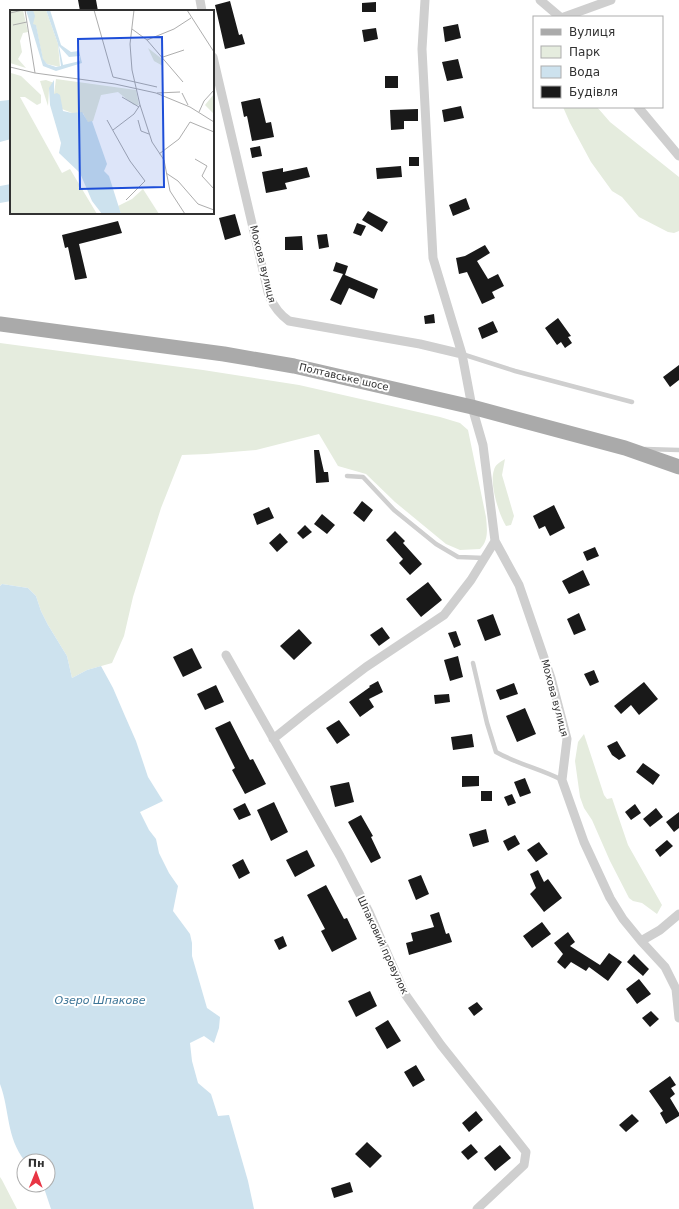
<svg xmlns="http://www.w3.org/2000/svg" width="679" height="1209" viewBox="0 0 679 1209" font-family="'DejaVu Sans',sans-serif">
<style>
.green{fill:#e5ecde}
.water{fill:#cde2ee}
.building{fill:#191919}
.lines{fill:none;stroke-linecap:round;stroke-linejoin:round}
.lane{stroke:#cfcfcf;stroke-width:4.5}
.street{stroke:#cfcfcf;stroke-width:9}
.primary{stroke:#aaa;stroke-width:15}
.labels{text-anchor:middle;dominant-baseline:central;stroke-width:4;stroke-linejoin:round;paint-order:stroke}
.street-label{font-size:10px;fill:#323232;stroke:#fff}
.water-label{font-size:11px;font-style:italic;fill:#3d7597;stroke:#fff}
.inset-road{fill:none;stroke:#adadad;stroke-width:1}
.view{fill:#1d4ed8;fill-opacity:0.15;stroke:#1d4ed8;stroke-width:2}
.inset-edge{fill:none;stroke:#323232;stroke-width:2}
</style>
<rect width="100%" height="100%" fill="#fff"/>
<!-- green -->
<path class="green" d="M 563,107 L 597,107 L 610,122 L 679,177 L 679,231 L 674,233 L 668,232 L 639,217 L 622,197 L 612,191 L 591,162 L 570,123 Z
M 0,343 L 203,370 L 299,385 L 440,417 L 460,423 L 468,430 L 486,517 C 487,529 489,540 480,549 L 460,550 L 446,544 L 395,502 L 366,474 L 338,466 L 319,434 L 256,450 L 207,454 L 182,455 L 161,508 L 133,597 L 124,636 L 112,663 L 87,670 L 72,678 L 67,656 L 48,625 L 41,611 L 36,596 L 28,588 L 2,584 L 0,586 Z
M 505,459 L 502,475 L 514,516 L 511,525 L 506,526 C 499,515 489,483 494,470 C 495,465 500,462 505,459 Z
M 584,734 L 604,795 L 607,799 L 612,798 L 628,845 L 662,905 L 657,914 L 642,903 L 633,901 L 629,898 L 610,861 L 592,820 L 584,808 L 580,797 L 575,761 L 578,742 Z
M 0,1177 L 2,1180 L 17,1209 L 0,1209 Z"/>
<!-- water -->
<path class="water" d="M 9,100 L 11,102 L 11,139 L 0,142 L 0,101 Z
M 11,184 L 11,201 L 0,203 L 0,186 Z
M 2,584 L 28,588 L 36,596 L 41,611 L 48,625 L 67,656 L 72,678 L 87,670 L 101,666 L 113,688 L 125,716 L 136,741 L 148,777 L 163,801 L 140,812 L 149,830 L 156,839 L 159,853 L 169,873 L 178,886 L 173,911 L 190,934 L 192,943 L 192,956 L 207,1008 L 220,1017 L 219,1028 L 214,1043 L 204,1036 L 190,1043 L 192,1061 L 198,1083 L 211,1094 L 218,1116 L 229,1115 L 248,1181 L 254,1209 L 51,1209 L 43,1185 L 48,1185 L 48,1161 L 25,1161 C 6,1137 10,1111 0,1084 L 0,586 Z"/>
<!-- building -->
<path class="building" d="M 78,0 L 96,0 L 98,11 L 80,11 Z
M 230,1 L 239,35 L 242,34 L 245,44 L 225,49 L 215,5 Z
M 376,2 L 376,12 L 362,12 L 362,3 Z
M 458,24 L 461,38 L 445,42 L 443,27 Z
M 376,28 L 378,39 L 364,42 L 362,30 Z
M 458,59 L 463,78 L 447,81 L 442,62 Z
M 385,76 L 398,76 L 398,88 L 385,88 Z
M 260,98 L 266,123 L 271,122 L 274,137 L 252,141 L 247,116 L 244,117 L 241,102 Z
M 461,106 L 464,118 L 444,122 L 442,110 Z
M 418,109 L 418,121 L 404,121 L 404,129 L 391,130 L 390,110 Z
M 260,146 L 262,156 L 252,158 L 250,148 Z
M 409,157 L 419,157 L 419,166 L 409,166 Z
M 401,166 L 402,177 L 377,179 L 376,168 Z
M 307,167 L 310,177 L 285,183 L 287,189 L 266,193 L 262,172 L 283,168 L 283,172 Z
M 466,198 L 470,209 L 453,216 L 449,205 Z
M 368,211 L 388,222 L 382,232 L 362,220 Z
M 235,214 L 241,235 L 225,240 L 219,218 Z
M 118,221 L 122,233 L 79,244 L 87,278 L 75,280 L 68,247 L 65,248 L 62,235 Z
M 357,223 L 366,226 L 361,236 L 353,233 Z
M 327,234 L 329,247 L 319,249 L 317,235 Z
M 302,236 L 303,250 L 285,250 L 285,237 Z
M 485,245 L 490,253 L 477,261 L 488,279 L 498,274 L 504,286 L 492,292 L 495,298 L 482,304 L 467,272 L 459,274 L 456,258 L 465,256 Z
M 336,262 L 348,266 L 345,275 L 378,289 L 374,299 L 349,288 L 341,305 L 330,300 L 343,274 L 333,271 Z
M 434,314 L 435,323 L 425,324 L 424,316 Z
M 558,318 L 571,336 L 568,337 L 572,343 L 565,348 L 561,342 L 557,345 L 545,328 Z
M 493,321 L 498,332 L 482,339 L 478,328 Z
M 679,365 L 679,380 L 670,387 L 663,377 Z
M 314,450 L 319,450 L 324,472 L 328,472 L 329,482 L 316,483 Z
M 362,501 L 373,510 L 364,522 L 353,513 Z
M 554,505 L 565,528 L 550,536 L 545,526 L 539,529 L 533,516 Z
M 269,507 L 274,518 L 257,525 L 253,514 Z
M 322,514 L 335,525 L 327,534 L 314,524 Z
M 305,525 L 312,532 L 303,539 L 297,533 Z
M 395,531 L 405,541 L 403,543 L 422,564 L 410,575 L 399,563 L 403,559 L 386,540 Z
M 280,533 L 288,542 L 277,552 L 269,543 Z
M 595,547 L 599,556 L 587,561 L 583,552 Z
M 583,570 L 590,585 L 569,594 L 562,581 Z
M 428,582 L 442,600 L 421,617 L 406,599 Z
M 579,613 L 586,630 L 574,635 L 567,619 Z
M 493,614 L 501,635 L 485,641 L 477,620 Z
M 382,627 L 390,638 L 379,646 L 370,635 Z
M 299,629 L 312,643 L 294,660 L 280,646 Z
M 456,631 L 461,645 L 454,648 L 448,633 Z
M 192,648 L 202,668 L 183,677 L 173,657 Z
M 458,656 L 463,677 L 450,681 L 444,660 Z
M 594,670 L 599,682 L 590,686 L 584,674 Z
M 378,681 L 383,692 L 369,699 L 374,707 L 360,717 L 349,702 L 370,687 L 369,686 Z
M 644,682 L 658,699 L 639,715 L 631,705 L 621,714 L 614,706 Z
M 514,683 L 518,694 L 500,700 L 496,690 Z
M 216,685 L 224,702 L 205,710 L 197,694 Z
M 449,694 L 450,702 L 435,704 L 434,695 Z
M 525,708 L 536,734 L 517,742 L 506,716 Z
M 339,720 L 350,735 L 337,744 L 326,728 Z
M 230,721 L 250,760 L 253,759 L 266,784 L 245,794 L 232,770 L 235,768 L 215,728 Z
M 472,734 L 474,747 L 453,750 L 451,737 Z
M 617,741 L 626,756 L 619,760 L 612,755 L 607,746 Z
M 643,763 L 660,775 L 653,785 L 636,772 Z
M 462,776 L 479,776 L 479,786 L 462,787 Z
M 525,778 L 531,793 L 520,797 L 514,782 Z
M 349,782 L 354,802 L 335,807 L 330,786 Z
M 481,791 L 492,791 L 492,801 L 481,801 Z
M 512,794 L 516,803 L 508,806 L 504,797 Z
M 274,802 L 288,832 L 271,841 L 257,810 Z
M 245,803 L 251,815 L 239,820 L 233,809 Z
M 635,804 L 641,813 L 631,820 L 625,812 Z
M 656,808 L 663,817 L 650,827 L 643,819 Z
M 679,812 L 679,828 L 674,832 L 666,822 Z
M 361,815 L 373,836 L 371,837 L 381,858 L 371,863 L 348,822 Z
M 486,829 L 489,842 L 473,847 L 469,834 Z
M 515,835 L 520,844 L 508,851 L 503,841 Z
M 667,840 L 673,846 L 660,857 L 655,850 Z
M 539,842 L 548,854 L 536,862 L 527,850 Z
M 307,850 L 315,866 L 295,877 L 286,860 Z
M 243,859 L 250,873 L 239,879 L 232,865 Z
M 538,870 L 544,882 L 548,879 L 562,898 L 544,912 L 530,894 L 536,888 L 530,874 Z
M 421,875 L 429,894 L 416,900 L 408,880 Z
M 326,885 L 344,919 L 347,918 L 357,939 L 332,952 L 321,931 L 325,929 L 307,895 Z
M 439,912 L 446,934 L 449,933 L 452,942 L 409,955 L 406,943 L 413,941 L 411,933 L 434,927 L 430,915 Z
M 542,922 L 551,934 L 532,948 L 523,936 Z
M 568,932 L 575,942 L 570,946 L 600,965 L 609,953 L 622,962 L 608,981 L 589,967 L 586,971 L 571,962 L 565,969 L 557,962 L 563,954 L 554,943 Z
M 283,936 L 287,946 L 279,950 L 274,940 Z
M 634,954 L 649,969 L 643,976 L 627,962 Z
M 639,979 L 651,994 L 637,1004 L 626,989 Z
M 370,991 L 377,1006 L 356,1017 L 348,1001 Z
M 477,1002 L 483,1009 L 474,1016 L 468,1008 Z
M 651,1011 L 659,1019 L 650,1027 L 642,1018 Z
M 388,1020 L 401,1041 L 387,1049 L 375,1028 Z
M 416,1065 L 425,1080 L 413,1087 L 404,1072 Z
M 670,1076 L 676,1085 L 671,1088 L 675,1094 L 670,1098 L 679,1113 L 679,1116 L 666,1124 L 660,1113 L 663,1111 L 649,1091 Z
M 476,1111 L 483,1120 L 469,1132 L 462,1123 Z
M 632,1114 L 639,1121 L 626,1132 L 619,1125 Z
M 367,1142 L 382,1156 L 370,1168 L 355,1154 Z
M 471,1144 L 478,1152 L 468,1160 L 461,1152 Z
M 500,1145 L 511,1158 L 495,1171 L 484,1158 Z
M 350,1182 L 353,1192 L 334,1198 L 331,1188 Z"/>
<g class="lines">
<!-- lane -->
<path class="lane" d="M 462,354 L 515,371 L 632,402
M 645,449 L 679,450
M 347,476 L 363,477 L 394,510 L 436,544 L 458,557 L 485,558
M 473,663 L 487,723 L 496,752 C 517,764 541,769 562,780"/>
<!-- street -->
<path class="street" d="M 200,0 L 202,11
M 425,0 L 422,49 L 433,258 L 462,354 L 472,407 L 483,445 L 495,541 L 519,585 L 551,678 L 567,739 L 562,780 L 584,842 L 610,898 L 623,919 L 641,941 L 665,967 L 676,989 L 679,1018
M 540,0 L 560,17
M 564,17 L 611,0
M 213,57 L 269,296 C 274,307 279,314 289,321 L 420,344 L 462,354
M 638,107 L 679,156
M 226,655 L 340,856 L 369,912 L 405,994 L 441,1045 L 526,1152 L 524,1165 L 477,1209
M 273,739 L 308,711 L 366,667 L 444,615 L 471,580 L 495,541
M 641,941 L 660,930 L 679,914"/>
<!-- primary -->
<path class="primary" d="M 0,324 L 224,354 L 294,366 L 472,407 L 625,448 L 679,467"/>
</g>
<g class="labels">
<!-- street labels -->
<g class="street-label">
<text transform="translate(263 264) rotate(76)">Мохова вулиця</text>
<text transform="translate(344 377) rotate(13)">Полтавське шосе</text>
<text transform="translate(555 698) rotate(75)">Мохова вулиця</text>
<text transform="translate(383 945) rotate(65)">Шпаковий провулок</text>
</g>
<!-- water labels -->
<g class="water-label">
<text x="100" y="1000">Озеро Шпакове</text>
</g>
</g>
<!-- overview -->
<g transform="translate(10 10)">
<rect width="204" height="204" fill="#fff"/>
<path d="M 0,0 L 13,0 L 18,22 L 13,23 L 10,31 L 12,42 L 8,49 L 16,58 L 0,53 ZM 23,0 L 36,0 L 48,34 L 50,57 L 37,54 L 33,50 L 26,16 L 23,15 ZM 138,38 L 152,49 L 153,56 L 144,51 ZM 1,63 L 11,66 L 31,85 L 31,93 L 27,95 L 15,87 L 10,87 L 52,163 L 60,159 L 87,204 L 0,204 ZM 46,69 L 126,80 L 129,95 L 124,95 L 108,82 L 91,85 L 83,111 L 78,113 L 73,103 L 62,103 L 52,99 L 47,84 L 44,84 ZM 36,70 L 44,73 L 39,80 L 38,96 L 30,71 ZM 204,84 L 204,104 L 195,95 ZM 133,179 L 149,204 L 111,204 L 108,196 L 122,189 Z" fill="#e5ecde"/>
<path d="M 16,0 L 23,0 L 25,6 L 23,14 L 26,15 L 33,49 L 37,54 L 46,57 L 51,56 L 48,34 L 36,0 L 40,0 L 51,35 L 61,42 L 69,41 L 72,53 L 46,61 L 33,56 ZM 49,36 L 59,47 L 70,46 L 70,51 L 53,55 ZM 44,70 L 44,84 L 47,83 L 50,85 L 53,101 L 62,103 L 72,102 L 78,112 L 82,111 L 83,114 L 97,154 L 94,161 L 99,166 L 111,204 L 92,204 L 82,191 L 70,163 L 49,143 L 51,133 L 40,95 L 39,78 Z" fill="#cde2ee" fill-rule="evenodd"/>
<path class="inset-road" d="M 15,0 L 25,63M 84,0 L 103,67 L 147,77M 124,0 L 120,34 L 122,60 L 130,95 L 142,132 L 154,150 L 160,181 L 175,204M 177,0 L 204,42M 0,3 L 13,0M 3,15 L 17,12M 122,19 L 137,30 L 173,72M 137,30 L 164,19 L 181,8M 153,47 L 174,40M 0,57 L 25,63 L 105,74 L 146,83 L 180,97 L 204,112M 147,83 L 170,82M 172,83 L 178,95M 112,87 L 129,97M 189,102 L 194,91 L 204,80M 97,110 L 120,151 L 135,171 L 116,190M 128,110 L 131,121 L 139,124M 103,120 L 124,104 L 130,95M 149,144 L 169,129 L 180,112 L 204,122M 185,149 L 197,156 L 192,166 L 204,179M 156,163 L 168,171 L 188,194 L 204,200"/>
<path class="view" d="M 152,27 L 154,177 L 70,179 L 68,29 Z"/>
<rect width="204" height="204" class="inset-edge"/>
</g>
<!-- legend -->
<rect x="533" y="16" width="130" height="92" fill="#ffffff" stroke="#adadad"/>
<rect x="541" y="29" width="20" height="6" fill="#aaaaaa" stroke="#adadad"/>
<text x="569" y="36" font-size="12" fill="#323232">Вулиця</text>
<rect x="541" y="46" width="20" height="12" fill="#e5ecde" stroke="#adadad"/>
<text x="569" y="56" font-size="12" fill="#323232">Парк</text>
<rect x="541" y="66" width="20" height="12" fill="#cde2ee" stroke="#adadad"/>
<text x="569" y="76" font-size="12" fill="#323232">Вода</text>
<rect x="541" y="86" width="20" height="12" fill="#191919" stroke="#adadad"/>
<text x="569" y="96" font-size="12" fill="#323232">Будівля</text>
<!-- north arrow -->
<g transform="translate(36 1173) rotate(1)"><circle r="19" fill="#ffffff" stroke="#adadad"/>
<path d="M0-3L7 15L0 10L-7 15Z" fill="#e83544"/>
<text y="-6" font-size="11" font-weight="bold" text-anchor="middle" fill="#323232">Пн</text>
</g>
</svg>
